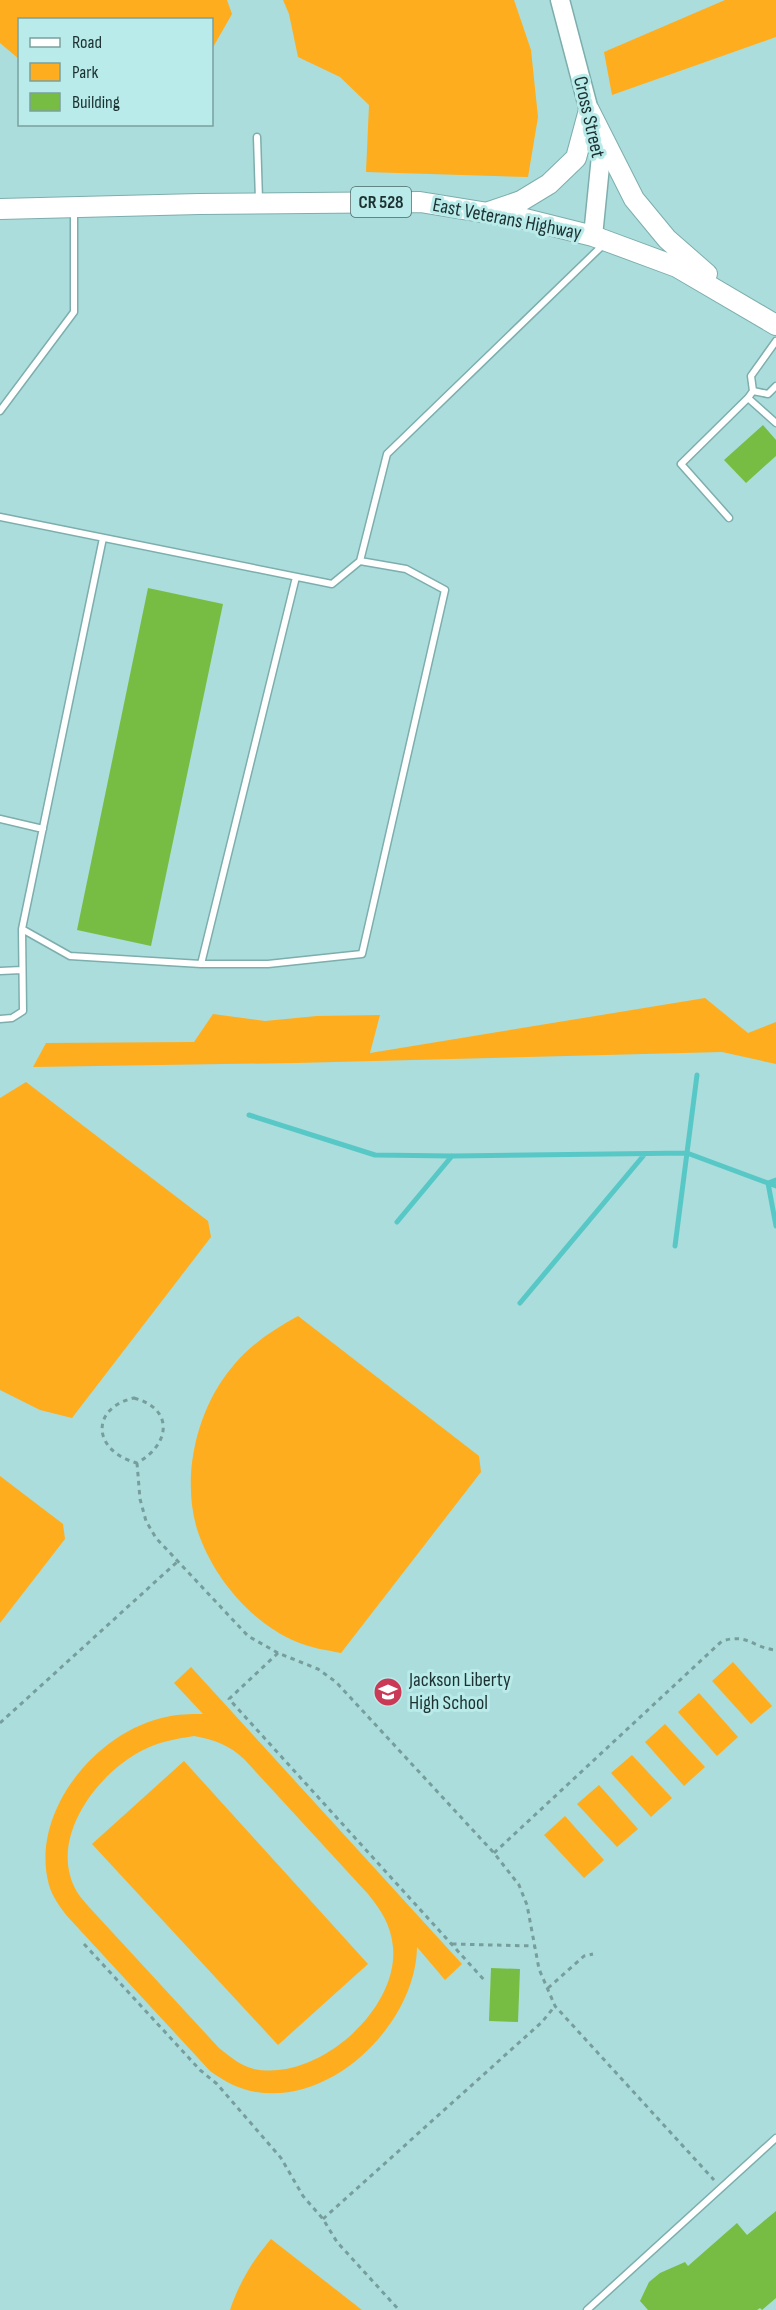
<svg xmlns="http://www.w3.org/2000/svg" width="776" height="2310" viewBox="0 0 776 2310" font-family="'Sofia Sans Condensed',sans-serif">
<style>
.green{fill:#fead1e;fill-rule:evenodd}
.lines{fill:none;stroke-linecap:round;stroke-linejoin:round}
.stream{stroke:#58c8c7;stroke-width:5}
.building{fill:#78bd43}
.lane-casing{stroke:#7daead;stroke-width:9}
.secondary-casing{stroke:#7daead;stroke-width:21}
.primary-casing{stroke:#7daead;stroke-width:22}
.path{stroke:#779e9d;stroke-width:3;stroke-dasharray:4.5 4.5;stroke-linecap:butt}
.lane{stroke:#fff;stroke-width:6}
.secondary{stroke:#fff;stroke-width:18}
.primary{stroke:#fff;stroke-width:20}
.labels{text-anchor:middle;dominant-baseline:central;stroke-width:6;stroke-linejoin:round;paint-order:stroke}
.shield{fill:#b8ebe9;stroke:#4c6968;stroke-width:1.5}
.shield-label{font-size:18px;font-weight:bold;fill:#1d3131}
.street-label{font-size:20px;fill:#1d3131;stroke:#b8ebe9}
.poi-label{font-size:20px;fill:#1d3131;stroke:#b8ebe9;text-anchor:start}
</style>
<rect width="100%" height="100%" fill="#abdddc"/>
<!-- green -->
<path class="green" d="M 0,0 L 227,0 L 232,14 L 212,49 L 212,20 L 20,20 L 19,59 L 0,43 Z
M 283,0 L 514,0 L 531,50 L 538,117 L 528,177 L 366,172 L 369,105 L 340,77 L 298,57 L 289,14 Z
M 725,0 L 776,0 L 776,37 L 612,95 L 604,52 Z
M 705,998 L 748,1033 L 776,1022 L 776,1064 L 722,1052 L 296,1063 L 33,1067 L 46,1043 L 194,1042 L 213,1014 L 265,1021 L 317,1016 L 380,1015 L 370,1053 Z
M 26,1082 L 208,1221 L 211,1237 L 72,1418 L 40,1410 L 0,1390 L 0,1098 Z
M 298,1316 L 479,1456 L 481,1472 L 341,1653 C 326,1650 311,1648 297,1642 C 251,1623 212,1576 197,1529 C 181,1475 197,1408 233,1366 C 250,1345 274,1329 298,1316 Z
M 0,1476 L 63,1524 L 65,1539 L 0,1623 Z
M 733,1662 L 772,1706 L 751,1724 L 712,1681 Z
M 191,1667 L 462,1964 L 445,1980 L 417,1947 C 416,2022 334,2105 256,2092 C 238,2089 224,2081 210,2071 L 67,1916 C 60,1907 52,1896 49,1885 C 29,1812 97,1731 166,1717 C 178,1714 190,1714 203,1714 L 174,1683 ZM 194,1736 C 215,1740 229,1745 244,1759 L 368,1894 C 381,1910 391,1925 393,1947 C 399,2010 317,2082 254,2069 C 241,2066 229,2056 219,2048 L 89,1907 C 80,1897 73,1888 70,1875 C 57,1827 101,1772 141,1751 C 158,1742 175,1739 194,1736 Z
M 699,1693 L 738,1737 L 717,1756 L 678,1712 Z
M 665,1724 L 705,1767 L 684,1786 L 645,1742 Z
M 632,1755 L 672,1798 L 651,1817 L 611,1773 Z
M 184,1761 L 368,1964 L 278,2045 L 92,1844 Z
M 599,1785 L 638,1829 L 617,1847 L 577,1804 Z
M 565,1816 L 604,1860 L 584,1878 L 544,1835 Z
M 271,2239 L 362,2310 L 230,2310 C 239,2283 253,2260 271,2239 Z"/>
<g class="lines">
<!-- stream -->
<path class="stream" d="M 249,1115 L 375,1155 L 452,1156 L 687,1153 L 776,1186
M 776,1180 L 768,1183 L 776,1226
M 397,1222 L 452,1156
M 675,1246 L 697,1075
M 520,1303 L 644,1155"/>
</g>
<!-- building -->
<path class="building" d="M 763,425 L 776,440 L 776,456 L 746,483 L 724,460 Z
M 148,588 L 223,604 L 151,946 L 77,930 Z
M 491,1968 L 520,1969 L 518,2022 L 489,2021 Z
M 776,2211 L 776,2298 L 762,2310 L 760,2308 L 757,2310 L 648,2310 L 640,2301 L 649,2282 L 660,2273 L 685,2262 L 688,2266 L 737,2223 L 747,2235 Z"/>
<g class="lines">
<!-- lane casing -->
<g class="lane-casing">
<path id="lane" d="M 257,137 L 259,200
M 753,391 L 768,394 L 776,386
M 748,398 L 776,423
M 0,411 L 74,312 L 74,210
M 0,517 L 332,584 L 360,561 L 387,454 L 605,243
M 729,518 L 681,464 L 748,398 L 753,391 L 751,376 L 776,341
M 103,538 L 22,929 L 70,956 L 201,964 L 296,577
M 0,819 L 43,829
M 201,964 L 268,964 L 362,954 L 445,590 L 406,569 L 360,561
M 0,971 L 22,970
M 0,1019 L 12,1018 L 23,1011 L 22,929
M 587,2310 L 776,2138"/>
</g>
<!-- secondary casing -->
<g class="secondary-casing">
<path id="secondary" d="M 560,0 L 601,156 L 593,236"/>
</g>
<!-- primary casing -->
<g class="primary-casing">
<path id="primary" d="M 589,110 L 634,199 L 667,239 L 707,274
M 0,209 L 199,204 L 420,202 L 525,219 L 593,236 L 677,267 L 776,325
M 489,212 L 521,201 L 549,184 L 576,158 L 589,110"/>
</g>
<!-- path -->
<path class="path" d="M 134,1398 C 175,1409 170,1445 137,1463 C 92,1451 90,1408 134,1398 Z
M 137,1463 L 140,1499 L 146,1521 L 156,1538 L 248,1636 L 278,1653 L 318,1669 L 336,1682 L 494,1853 L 519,1885 L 527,1905 L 539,1969 L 555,2006 L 714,2180
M 278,1653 L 229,1699 L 485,1981
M 0,1723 L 177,1562
M 494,1853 L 722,1641 C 748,1633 753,1648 776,1650
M 84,1944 L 200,2070 L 217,2084 L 281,2158 L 303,2196 L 323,2219 L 337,2242 L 399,2310
M 452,1944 L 534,1946
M 548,1988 L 584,1956 L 593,1954
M 323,2219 L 542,2022 L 555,2006"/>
<!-- lane -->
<use href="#lane" class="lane"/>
<!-- secondary -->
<use href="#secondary" class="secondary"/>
<!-- primary -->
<use href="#primary" class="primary"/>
</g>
<!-- icons -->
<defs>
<g id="school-disc" transform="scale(1.5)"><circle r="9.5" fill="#ca3a56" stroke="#b8ebe9"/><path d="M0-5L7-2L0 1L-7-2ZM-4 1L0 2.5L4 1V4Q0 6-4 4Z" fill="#fff"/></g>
</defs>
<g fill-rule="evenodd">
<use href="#school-disc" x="388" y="1692"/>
</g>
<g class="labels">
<!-- shield labels -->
<rect class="shield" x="351" y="187" width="60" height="30" rx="4.5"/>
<g class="shield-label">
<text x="381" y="202">CR 528</text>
</g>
<!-- street labels -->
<g class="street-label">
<text transform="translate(589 117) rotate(77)">Cross Street</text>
<text transform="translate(507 219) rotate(11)">East Veterans Highway</text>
</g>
<!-- poi labels -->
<g class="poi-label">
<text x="409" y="1680">Jackson Liberty<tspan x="409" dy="23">High School</tspan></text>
</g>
</g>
<!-- legend -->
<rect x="18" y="18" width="195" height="108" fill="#b8ebe9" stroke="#7aa19f" stroke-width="1.5"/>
<rect x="30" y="38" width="30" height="9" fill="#ffffff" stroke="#7aa19f" stroke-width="1.5"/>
<text x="72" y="48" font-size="18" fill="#1d3131">Road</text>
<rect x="30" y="63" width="30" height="18" fill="#fead1e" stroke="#7aa19f" stroke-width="1.5"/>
<text x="72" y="78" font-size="18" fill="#1d3131">Park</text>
<rect x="30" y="93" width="30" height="18" fill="#78bd43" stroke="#7aa19f" stroke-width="1.5"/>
<text x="72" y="108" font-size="18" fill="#1d3131">Building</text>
</svg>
